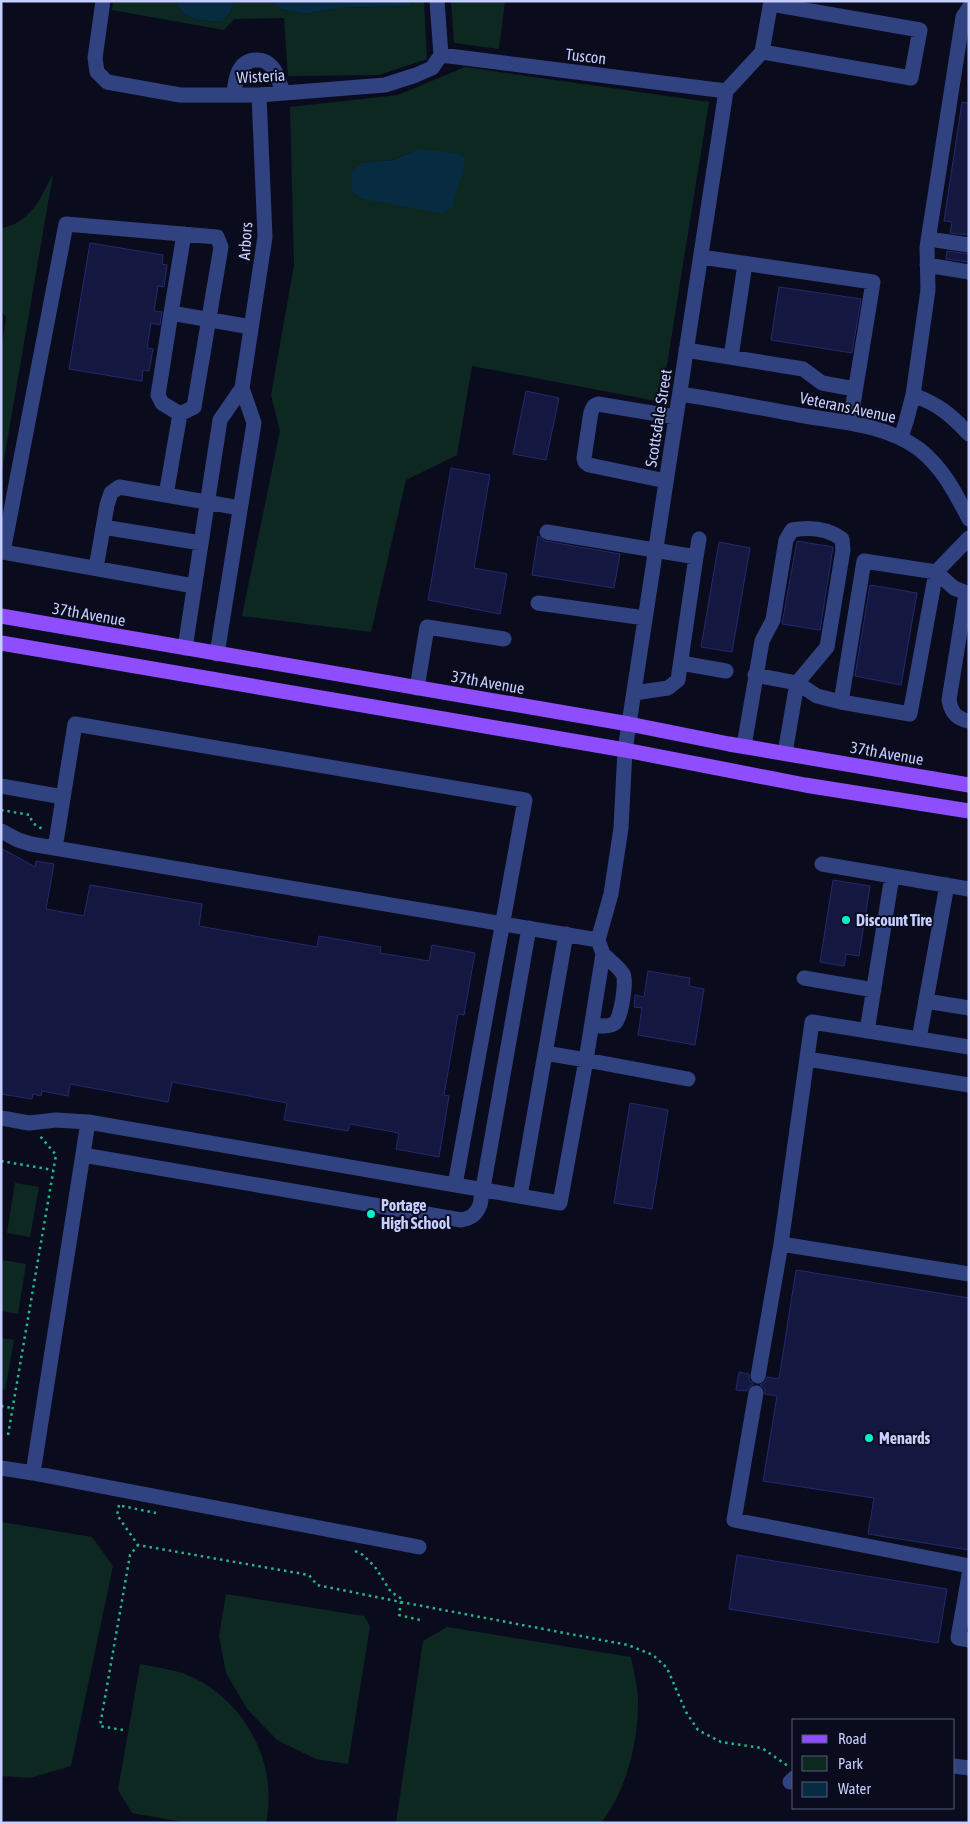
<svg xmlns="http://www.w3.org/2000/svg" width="970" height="1824" viewBox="0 0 970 1824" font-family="'Asap Condensed',sans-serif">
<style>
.green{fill:#0c2820;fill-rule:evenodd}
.water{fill:#072b40}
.building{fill:#141740;stroke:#24296e}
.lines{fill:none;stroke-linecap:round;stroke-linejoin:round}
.path{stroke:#22b787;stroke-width:2.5;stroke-dasharray:2.5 4;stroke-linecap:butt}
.minor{stroke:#314281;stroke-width:15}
.major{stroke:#8e4dff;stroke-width:15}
.poi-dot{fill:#00f1ca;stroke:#0a0c1e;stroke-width:2}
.labels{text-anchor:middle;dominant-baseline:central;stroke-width:4;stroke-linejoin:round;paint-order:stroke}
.street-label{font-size:16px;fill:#c6cfff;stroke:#0a0c1e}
.poi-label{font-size:16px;font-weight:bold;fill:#c6cfff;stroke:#0a0c1e;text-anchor:start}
</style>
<rect width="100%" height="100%" fill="#0a0c1e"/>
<!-- green -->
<path class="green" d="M 113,1 L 177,1 C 180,21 206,22 223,21 L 230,13 L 234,1 L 269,1 L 281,9 L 306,14 L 339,8 L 409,6 L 413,1 L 424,1 L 427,59 L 379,75 L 288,76 L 284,18 L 234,19 L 224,30 L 112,10 Z
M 451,1 L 505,1 L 499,49 L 454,43 Z
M 465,67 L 709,102 L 661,402 L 472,366 L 457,455 L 406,480 L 371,632 L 242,616 L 280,431 L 271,395 L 294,265 L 290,107 L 398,95 ZM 418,149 L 361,199 L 352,192 L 353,172 L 361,163 L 393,160 Z
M 53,174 L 1,477 L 1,351 L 6,317 L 1,312 L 1,228 C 30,224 41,197 53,174 Z
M 15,1183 L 39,1187 L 30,1237 L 7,1233 Z
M 3,1260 L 26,1264 L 18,1314 L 1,1311 L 1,1270 Z
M 1,1338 L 14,1340 L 5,1390 L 1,1389 Z
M 1,1522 L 92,1537 L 113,1566 L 71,1766 L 30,1778 L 1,1776 Z
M 226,1594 L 364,1616 L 370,1626 L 348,1764 L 316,1759 L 277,1740 L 247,1709 L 226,1673 L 219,1636 Z
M 447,1627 L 631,1657 C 634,1673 639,1691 638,1707 C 637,1746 626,1791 601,1823 L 396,1823 L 423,1641 Z
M 140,1664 C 154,1667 171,1669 185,1674 C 243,1697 279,1761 266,1823 L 187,1823 L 132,1813 L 118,1790 Z"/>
<!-- water -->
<path class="water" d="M 177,1 L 234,1 L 230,13 L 223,21 C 206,22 180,21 177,1 Z
M 269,1 L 413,1 L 409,6 L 339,8 L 306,14 L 281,9 Z
M 418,149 L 459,153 L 466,159 L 452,208 L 442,213 L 361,199 L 352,192 L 352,172 L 361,163 L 393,160 Z"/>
<!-- building -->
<path class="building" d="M 962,102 L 969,103 L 969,235 L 950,233 L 952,222 L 944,221 Z
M 90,243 L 163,255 L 162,264 L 167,265 L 164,287 L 158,286 L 154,311 L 162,312 L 160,325 L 151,323 L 147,348 L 153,349 L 149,371 L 143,370 L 142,381 L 69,369 Z
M 947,251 L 969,254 L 969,262 L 946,259 Z
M 779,287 L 861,299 L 852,353 L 771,340 Z
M 526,391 L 559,398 L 546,460 L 513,454 Z
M 451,468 L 490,475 L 474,568 L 507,574 L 500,614 L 428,600 Z
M 538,536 L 545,541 L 620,554 L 614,588 L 532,575 Z
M 797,541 L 833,547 L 820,630 L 782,624 Z
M 719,542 L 750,548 L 732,652 L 701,647 Z
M 870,585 L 917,593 L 901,685 L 855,676 Z
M 1,848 L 35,867 L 36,861 L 54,864 L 46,909 L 84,916 L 90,885 L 202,904 L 199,926 L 317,947 L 319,936 L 381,947 L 380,953 L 429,961 L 432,945 L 475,953 L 464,1015 L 458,1014 L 444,1095 L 449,1096 L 439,1157 L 396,1149 L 399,1133 L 350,1124 L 348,1131 L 284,1120 L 287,1103 L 172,1082 L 168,1102 L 70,1084 L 68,1096 L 42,1091 L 41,1096 L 33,1094 L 32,1099 L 1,1094 Z
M 833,880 L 870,886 L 859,956 L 846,954 L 844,966 L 820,962 Z
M 648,971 L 690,978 L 689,986 L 704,989 L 695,1045 L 638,1035 L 642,1008 L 634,1007 L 635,995 L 644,997 Z
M 630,1103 L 668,1110 L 652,1209 L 614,1203 Z
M 796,1270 L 969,1298 L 969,1550 L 868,1534 L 874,1498 L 763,1481 L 777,1396 L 765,1394 L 765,1389 L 760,1385 L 765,1382 L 767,1377 L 779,1379 Z
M 739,1372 L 749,1374 L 749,1380 L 754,1384 L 749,1387 L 747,1391 L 736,1390 Z
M 737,1555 L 947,1589 L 938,1643 L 729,1609 Z"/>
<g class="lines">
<!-- path -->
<path class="path" d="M 1,810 L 30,815 C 31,823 37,827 44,829
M 1,1161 L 53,1170
M 1,1406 L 12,1408
M 8,1435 L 56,1155 L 40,1136
M 119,1505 L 117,1515 L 138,1545 L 309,1575 L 317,1585 L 401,1602 L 399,1615 L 420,1620
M 122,1506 L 156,1513
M 355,1551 L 363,1555 L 375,1567 L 391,1592 L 402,1599 L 401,1602 L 628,1645 L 653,1655 L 667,1668 L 686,1712 L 698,1730 L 721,1742 L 762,1748 L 788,1766
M 123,1730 L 100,1726 L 130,1555 L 138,1545"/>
<!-- minor -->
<path class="minor" d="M 103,1 L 95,58 L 97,72 L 107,82 L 180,95 L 259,95 L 385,85 L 416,75 L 432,68 L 441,55 L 437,1
M 762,52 L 911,78 L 920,30 L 771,4
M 441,55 L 726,91
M 726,91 L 762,52 L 771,1
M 234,95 C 235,79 238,59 258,60 C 263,60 269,63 272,67 C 278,74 280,84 283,93
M 929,239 L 969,245
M 701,257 L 873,282 L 850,423
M 927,265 L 969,272
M 171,313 L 184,234
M 686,350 L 803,369 L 822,383 L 855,389
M 731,357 L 745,264
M 680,394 C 720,400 760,408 799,415 C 839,422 886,424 919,449 C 943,468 955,492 969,519
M 913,395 C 938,404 950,414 969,434
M 180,414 L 162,403 L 158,395 L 171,313 L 251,327
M 901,437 L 906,422 L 913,395 L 928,290 L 927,247 L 963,17 L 969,8
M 666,481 L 589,465 L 585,462 L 584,458 L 591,412 L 594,406 L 598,404 L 676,417
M 103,527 L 201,543
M 547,532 L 696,557 L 678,680 L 668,688 L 634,693
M 969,538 L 936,572 L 910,714 L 841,702 L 864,561 L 936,572 L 954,588 L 969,594
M 696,557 L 699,539
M 96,568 L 107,505 L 111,493 L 119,487 L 166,495
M 194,586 L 3,552 L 66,224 L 217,237 L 221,247 L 194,407 L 180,414 L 166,495 L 240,508
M 966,594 L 949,700 C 951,712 956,719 969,721
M 538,603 L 645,618
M 185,648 L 220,420 L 242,388 L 265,237 L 259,95
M 217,654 L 254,423 L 242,388
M 681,663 L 726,671
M 755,675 L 797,683 L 817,696 L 841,702
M 417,688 L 427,627 L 504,639
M 744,746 L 762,641 L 773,620 L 786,540 L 792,530 C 809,527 827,528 842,539 L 843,550 L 827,647 L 797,683 L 785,753
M 1,786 L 63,797
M 1,831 L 18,840 L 31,844 L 598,940 L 611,894 L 621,828 L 625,750 L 726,91
M 55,848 L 75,724 L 525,800 L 455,1185
M 822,864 L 969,889
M 598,940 L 603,954 L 586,1060 L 688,1079
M 804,978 L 874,990
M 926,1001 L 969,1008
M 592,1024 C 599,1026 608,1028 615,1023 C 621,1018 627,981 623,974 C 619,967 609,960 603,954
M 867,1031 L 892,876
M 919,1039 L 947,885
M 969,1047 L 812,1022 L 781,1244 L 969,1274
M 807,1059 L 969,1085
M 1,1118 L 29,1123 L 56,1120 L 88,1122 L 560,1203 L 586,1060 L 545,1053
M 83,1155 L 461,1220 C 471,1218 476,1215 480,1205 L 529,928
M 520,1196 L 566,934
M 758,1376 L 781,1244
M 756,1393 L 734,1520 L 969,1566
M 1,1468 L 33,1473 L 88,1122
M 33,1473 L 419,1547
M 969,1575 L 958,1638 L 969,1640
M 954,1766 L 969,1768
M 790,1782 L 794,1778"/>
<!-- major -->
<path class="major" d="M 1,616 L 629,724 L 729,744 L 969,785
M 1,643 L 625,750 L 805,785 L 969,811"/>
</g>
<!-- markers -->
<g class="poi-dot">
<circle cx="846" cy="920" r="5"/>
<circle cx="371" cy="1214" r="5"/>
<circle cx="869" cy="1438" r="5"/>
</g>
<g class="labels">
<!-- street labels -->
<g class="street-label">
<text transform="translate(586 56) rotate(7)">Tuscon</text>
<text transform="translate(261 76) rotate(-3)">Wisteria</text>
<text transform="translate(245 241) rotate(-86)">Arbors</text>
<text transform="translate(848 407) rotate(12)">Veterans Avenue</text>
<text transform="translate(658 418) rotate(-81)">Scottsdale Street</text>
<text transform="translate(89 614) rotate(10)">37th Avenue</text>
<text transform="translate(488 682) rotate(10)">37th Avenue</text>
<text transform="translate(887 753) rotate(10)">37th Avenue</text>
</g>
<!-- poi labels -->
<g class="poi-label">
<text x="856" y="920">Discount Tire</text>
<text x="381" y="1205">Portage<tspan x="381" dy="18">High School</tspan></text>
<text x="879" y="1438">Menards</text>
</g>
</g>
<!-- border -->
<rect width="970" height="1824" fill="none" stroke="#c6cfff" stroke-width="5"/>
<!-- legend -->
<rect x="792" y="1719" width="162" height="90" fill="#0a0c1e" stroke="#555a78"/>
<rect x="802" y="1735" width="25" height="8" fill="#8e4dff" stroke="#555a78"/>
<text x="838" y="1744" font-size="15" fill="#c6cfff">Road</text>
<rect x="802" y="1756" width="25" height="15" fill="#0c2820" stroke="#555a78"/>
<text x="838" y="1769" font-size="15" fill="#c6cfff">Park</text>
<rect x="802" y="1782" width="25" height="15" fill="#072b40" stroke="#555a78"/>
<text x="838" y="1794" font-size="15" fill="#c6cfff">Water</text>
</svg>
